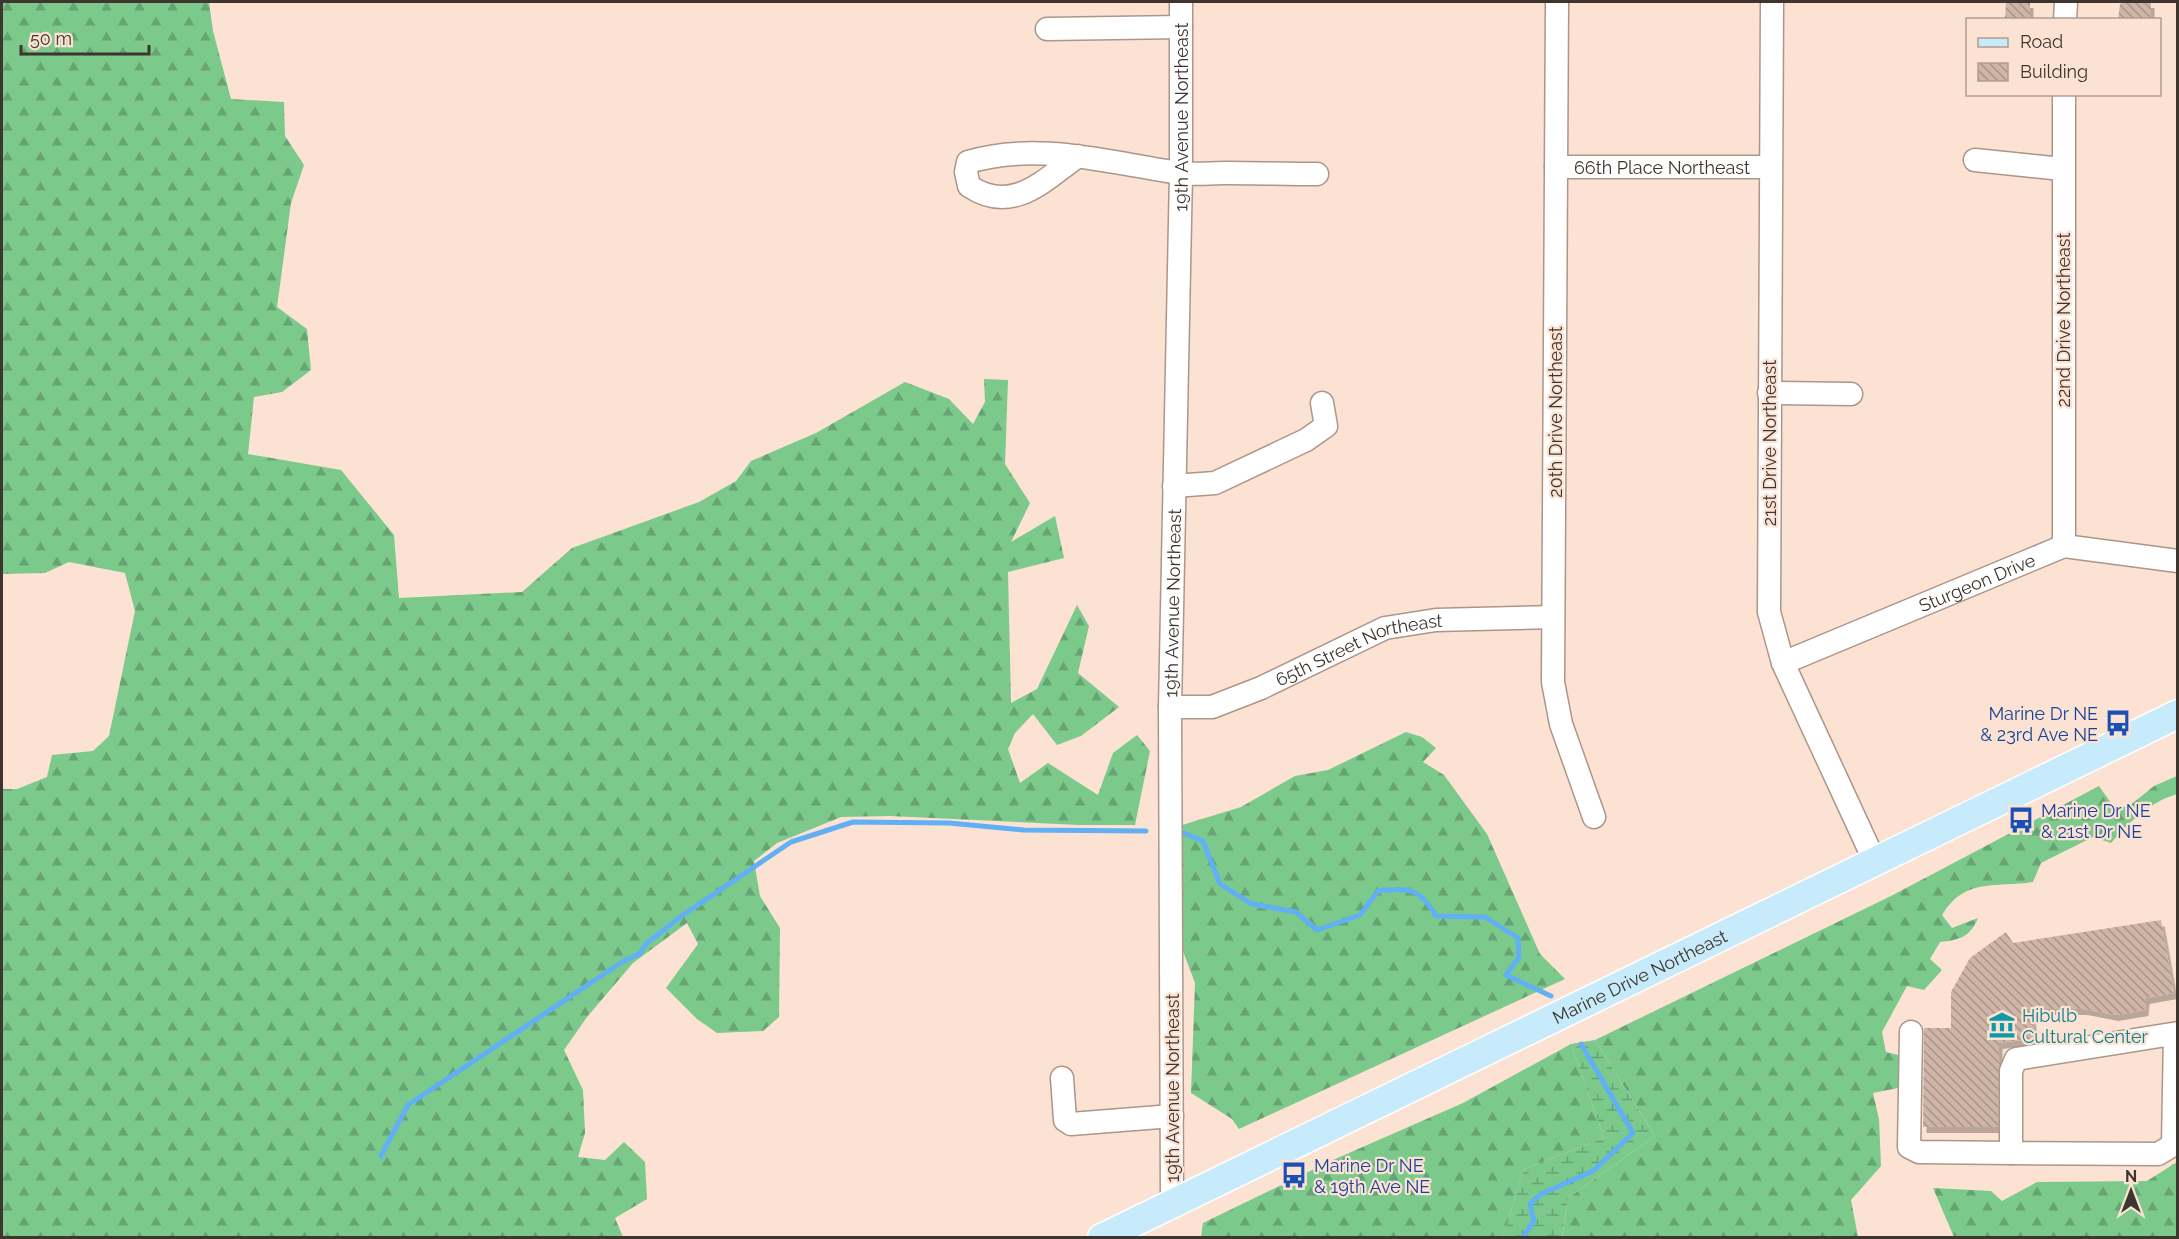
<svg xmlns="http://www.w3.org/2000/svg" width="2179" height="1239" viewBox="0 0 2179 1239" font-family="Raleway,sans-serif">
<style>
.forest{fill:url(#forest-firs)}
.wetland{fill:url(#wetland-marsh)}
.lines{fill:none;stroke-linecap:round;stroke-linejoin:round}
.stream{stroke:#61aff5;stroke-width:5}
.building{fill:url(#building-back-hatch);filter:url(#shadow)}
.minor-casing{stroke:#ad9588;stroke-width:25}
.major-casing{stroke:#fff;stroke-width:31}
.minor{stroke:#fff;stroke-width:22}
.major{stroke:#c8ebfb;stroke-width:28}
.labels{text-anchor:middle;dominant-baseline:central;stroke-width:4.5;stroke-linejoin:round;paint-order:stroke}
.street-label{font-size:18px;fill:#3f352f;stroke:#fce2d3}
.transit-label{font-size:18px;fill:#164399;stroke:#fce2d3;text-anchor:start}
.culture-label{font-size:18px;fill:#0d838f;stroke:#fce2d3;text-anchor:start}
</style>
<defs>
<pattern id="forest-firs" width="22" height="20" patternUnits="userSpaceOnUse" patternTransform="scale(1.5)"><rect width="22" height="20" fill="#7cc98c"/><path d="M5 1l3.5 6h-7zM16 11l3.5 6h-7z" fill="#67a473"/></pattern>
<pattern id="wetland-marsh" width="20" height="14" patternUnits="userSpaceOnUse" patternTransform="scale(1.5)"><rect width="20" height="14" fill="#7cc98c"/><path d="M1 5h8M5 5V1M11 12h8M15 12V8" fill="none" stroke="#67a473"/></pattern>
<pattern id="building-back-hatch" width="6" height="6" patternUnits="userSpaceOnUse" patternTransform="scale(1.5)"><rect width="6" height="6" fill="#ceb5a7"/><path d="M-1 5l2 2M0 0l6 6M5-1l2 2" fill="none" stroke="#a99488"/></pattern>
<filter id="shadow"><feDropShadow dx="3.5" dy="6" stdDeviation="0" flood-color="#0004"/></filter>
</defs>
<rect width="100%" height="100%" fill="#fce2d3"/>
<!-- forest -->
<path class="forest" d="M 2,2 L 209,2 L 213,31 L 231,99 L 284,102 L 285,136 L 304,165 L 291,203 L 277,307 L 307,329 L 311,370 L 282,392 L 254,397 L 248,454 L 341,470 L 394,535 L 399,598 L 522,592 L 572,548 L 699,502 L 736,481 L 751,461 L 816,433 L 905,382 L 949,399 L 973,424 L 985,402 L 984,379 L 1008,380 L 1005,464 L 1030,503 L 1011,542 L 1055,516 L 1064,558 L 1008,572 L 1011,703 L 1037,689 L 1077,605 L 1089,626 L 1078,673 L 1119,707 L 1081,736 L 1057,745 L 1033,714 L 1015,733 L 1008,749 L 1020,783 L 1048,763 L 1098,795 L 1113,753 L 1137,735 L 1150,751 L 1135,825 L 1079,825 L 890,816 L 841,817 L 777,843 L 754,861 L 760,896 L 780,928 L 779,1017 L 763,1031 L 717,1033 L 697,1019 L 666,988 L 698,944 L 687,923 L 633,963 L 587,1017 L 564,1050 L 583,1090 L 585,1133 L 578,1157 L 605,1160 L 624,1142 L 645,1162 L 647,1199 L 615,1218 L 623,1237 L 2,1237 L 2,789 L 17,789 L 47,777 L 52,755 L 93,751 L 109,736 L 135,611 L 125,573 L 69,562 L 45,573 L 2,574 Z
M 1406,732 L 1422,737 L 1436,748 L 1423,762 L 1444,775 L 1487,834 L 1540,954 L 1565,979 L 1239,1129 L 1232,1119 L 1191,1093 L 1195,983 L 1176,933 L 1179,826 L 1241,807 L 1295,776 L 1328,770 Z
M 2177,776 L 2177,794 C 2150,802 2130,821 2111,843 L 2093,837 L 2041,863 L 2033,882 C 1995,888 1965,877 1942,915 L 1952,928 L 1978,918 C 1970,937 1960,940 1940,942 L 1930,959 L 1942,970 L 1924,990 L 1907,986 L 1882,1032 L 1886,1052 L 1903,1056 L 1898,1088 L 1873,1093 L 1879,1119 L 1881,1166 L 1851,1200 L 1858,1237 L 1562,1238 L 1568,1198 L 1655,1136 L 1595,1040 L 1891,896 L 2099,786 L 2113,806 L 2128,807 L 2154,786 Z
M 1571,1044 L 1604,1138 L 1524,1169 L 1503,1237 L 1201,1238 L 1203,1223 L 1333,1160 L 1463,1103 Z
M 2177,1162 L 2177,1237 L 1954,1237 L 1933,1188 L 1991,1191 L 2002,1201 L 2037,1182 L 2147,1181 Z"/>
<!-- wetland -->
<path class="wetland" d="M 1595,1040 L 1655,1136 L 1568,1198 L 1562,1237 L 1503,1237 L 1524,1169 L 1604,1138 L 1571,1044 Z"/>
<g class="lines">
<!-- stream -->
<path class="stream" d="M 1179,831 L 1203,841 L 1220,884 L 1252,904 L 1296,912 L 1317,930 L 1360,915 L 1378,891 C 1409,888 1419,887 1436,916 L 1485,917 L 1518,938 L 1519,957 L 1506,975 L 1551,996
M 381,1156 L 408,1105 L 622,962 L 639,954 L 647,943 L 683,915 L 791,842 L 853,822 L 949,823 L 1024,830 L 1146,831
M 1522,1238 L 1534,1221 L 1530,1204 L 1541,1194 L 1593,1171 L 1633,1133 L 1581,1044"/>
</g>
<!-- building -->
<path class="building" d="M 2006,2 L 2030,2 L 2030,19 L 2005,19 Z
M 2124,2 L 2151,2 L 2151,20 L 2118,20 L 2120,4 Z
M 2161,920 L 2174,993 L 2146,998 L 2145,1010 L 2115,1015 L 2084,1009 L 2031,1009 L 2035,1038 L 1999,1043 L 1998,1127 L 1923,1127 L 1924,1028 L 1951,1028 L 1951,992 L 1970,958 L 2006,932 L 2013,943 Z"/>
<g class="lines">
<!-- minor casing -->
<g class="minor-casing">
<g id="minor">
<path d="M 1557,2 L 1553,682 L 1561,724 L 1594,817"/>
<path d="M 1772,2 L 1769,612 L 1783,663 L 1875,862"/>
<path d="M 2065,20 L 2066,2"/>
<path d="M 1047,29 L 1181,27"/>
<path d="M 2064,94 L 2064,546"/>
<path d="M 1078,156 C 1043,181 1012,215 969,186 L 966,172 L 968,162 C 1039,141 1109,163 1180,173 C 1195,175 1211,173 1226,173 C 1256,173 1287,174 1317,174"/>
<path d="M 1975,160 L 2062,169"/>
<path id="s1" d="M 1556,167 L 1769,167"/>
<path d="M 1769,393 L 1851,394"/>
<path d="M 1174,486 L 1215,483 L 1306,440 L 1326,426 L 1322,403"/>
<path id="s2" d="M 1783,663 L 2064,546 L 2178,561"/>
<path id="s3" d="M 1170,707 L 1212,707 L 1261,688 L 1385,628 L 1436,620 L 1553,617"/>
<path d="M 1911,1032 L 1909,1147 L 1919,1152 L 2011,1153"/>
<path d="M 2175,1034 L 2173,1145 L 2158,1154 L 2011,1153 L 2011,1071 L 2016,1059 L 2178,1033"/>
<path d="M 1062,1078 L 1065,1120 L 1071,1124 L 1172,1116"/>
<path id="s4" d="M 1172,1203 L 1170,707 L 1181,173 L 1181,2"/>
</g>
</g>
<!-- major casing -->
<g class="major-casing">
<g id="major">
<path id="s5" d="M 1102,1238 L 2178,714"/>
</g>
</g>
<!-- minor -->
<use href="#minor" class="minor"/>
<!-- major -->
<use href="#major" class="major"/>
</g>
<!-- icons -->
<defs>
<g id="bus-bare" transform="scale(2.07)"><path d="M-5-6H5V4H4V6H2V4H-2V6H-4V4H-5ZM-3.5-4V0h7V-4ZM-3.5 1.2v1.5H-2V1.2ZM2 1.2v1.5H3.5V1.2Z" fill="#1a4fb4" stroke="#fce2d3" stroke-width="2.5" paint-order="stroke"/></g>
<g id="museum-bare" transform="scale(2.07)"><path d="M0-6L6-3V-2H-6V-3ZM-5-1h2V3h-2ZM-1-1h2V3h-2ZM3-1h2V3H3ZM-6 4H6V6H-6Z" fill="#0f9aa8" stroke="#fce2d3" stroke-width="2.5" paint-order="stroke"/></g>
</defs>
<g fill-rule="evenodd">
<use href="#bus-bare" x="2118" y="723"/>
<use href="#bus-bare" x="2021" y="820"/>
<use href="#museum-bare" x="2002" y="1025"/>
<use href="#bus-bare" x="1294" y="1175"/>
</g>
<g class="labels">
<!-- street labels -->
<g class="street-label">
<text stroke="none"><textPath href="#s4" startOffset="1086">19th Avenue Northeast</textPath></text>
<text stroke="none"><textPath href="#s1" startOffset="106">66th Place Northeast</textPath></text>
<text transform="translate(2063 320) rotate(-90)">22nd Drive Northeast</text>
<text transform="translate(1555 412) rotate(-90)">20th Drive Northeast</text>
<text transform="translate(1769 443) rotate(-90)">21st Drive Northeast</text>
<text stroke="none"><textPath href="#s2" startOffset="210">Sturgeon Drive</textPath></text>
<text stroke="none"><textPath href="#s4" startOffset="600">19th Avenue Northeast</textPath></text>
<text stroke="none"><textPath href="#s3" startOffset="201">65th Street Northeast</textPath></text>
<text stroke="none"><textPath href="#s5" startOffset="598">Marine Drive Northeast</textPath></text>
<text transform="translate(1172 1088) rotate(-90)">19th Avenue Northeast</text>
</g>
<!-- transit labels -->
<g class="transit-label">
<text x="2098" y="713" text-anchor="end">Marine Dr NE<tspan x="2098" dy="21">&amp; 23rd Ave NE</tspan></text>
<text x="2041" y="810">Marine Dr NE<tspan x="2041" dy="21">&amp; 21st Dr NE</tspan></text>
<text x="1314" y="1165">Marine Dr NE<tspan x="1314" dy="21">&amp; 19th Ave NE</tspan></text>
</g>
<!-- culture labels -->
<g class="culture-label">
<text x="2022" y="1015">Hibulb<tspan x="2022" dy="21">Cultural Center</tspan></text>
</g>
</g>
<!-- border -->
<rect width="2179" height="1239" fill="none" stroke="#3f352f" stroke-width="6"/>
<!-- legend -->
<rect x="1966" y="18" width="195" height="78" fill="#fce2d3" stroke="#b09d91" stroke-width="1.5"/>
<rect x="1978" y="38" width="30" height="9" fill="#c8ebfb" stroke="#b09d91" stroke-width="1.5"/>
<text x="2020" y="48" font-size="18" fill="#3f352f">Road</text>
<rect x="1978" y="63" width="30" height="18" fill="url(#building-back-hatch)" stroke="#b09d91" stroke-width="1.5"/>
<text x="2020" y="78" font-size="18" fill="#3f352f">Building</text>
<!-- north arrow -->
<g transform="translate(2131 1191)" stroke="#fce2d3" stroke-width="4.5" paint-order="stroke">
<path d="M0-4.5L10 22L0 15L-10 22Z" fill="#3f352f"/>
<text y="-9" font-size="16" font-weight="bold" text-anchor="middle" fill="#3f352f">N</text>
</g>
<!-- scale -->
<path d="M21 45v9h128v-9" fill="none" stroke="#3f352f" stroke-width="3"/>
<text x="30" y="45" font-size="18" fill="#3f352f" stroke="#fce2d3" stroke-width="4.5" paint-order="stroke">50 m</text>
</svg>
